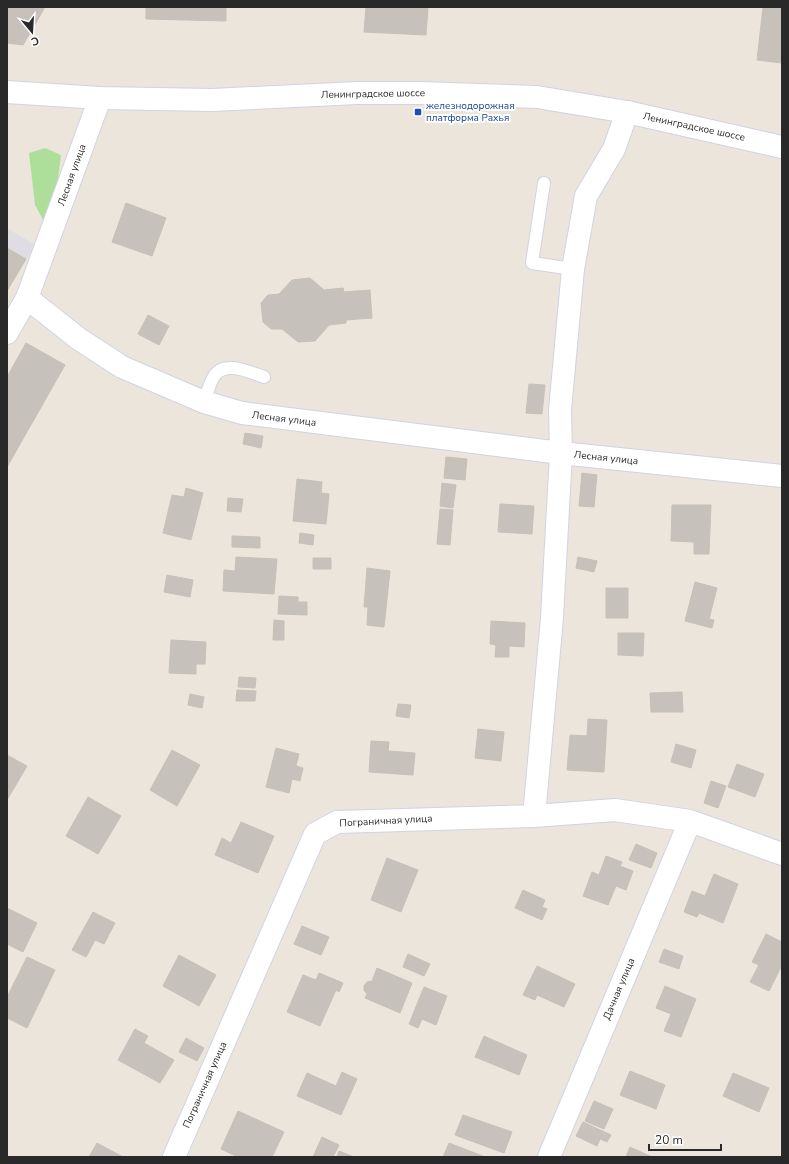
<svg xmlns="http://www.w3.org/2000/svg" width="789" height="1164" viewBox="0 0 789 1164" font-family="'Nunito Sans',sans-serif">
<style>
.industrial{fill:#dfdce3}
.green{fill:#aedf9a}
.building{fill:#c6c2bb;stroke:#c6c1b6}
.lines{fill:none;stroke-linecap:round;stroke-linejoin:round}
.lane-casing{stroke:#d1d3e1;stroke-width:14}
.street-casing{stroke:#d1d3e1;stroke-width:24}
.secondary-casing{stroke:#d1d3e1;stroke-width:24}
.lane{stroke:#fff;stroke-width:12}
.street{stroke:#fff;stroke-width:22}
.secondary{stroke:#fff;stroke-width:22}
.transit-dot{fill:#1a4fb4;stroke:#fff;stroke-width:1.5}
.labels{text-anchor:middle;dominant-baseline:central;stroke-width:4;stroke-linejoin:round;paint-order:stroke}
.street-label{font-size:10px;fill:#292929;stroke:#fff}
.transit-label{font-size:10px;fill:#164399;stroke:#fff;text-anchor:start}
</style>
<rect width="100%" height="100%" fill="#ebe5dc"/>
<!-- industrial -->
<path class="industrial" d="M 7,228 L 35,245 L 7,291 Z"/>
<!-- green -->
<path class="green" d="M 45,148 L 61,155 L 54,212 L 47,227 L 35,205 L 29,153 Z"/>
<!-- building -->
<path class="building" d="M 7,7 L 45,7 L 23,45 L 7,43 Z
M 146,7 L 226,7 L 226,21 L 146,19 Z
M 366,7 L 428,7 L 426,35 L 364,32 Z
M 763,7 L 782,7 L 782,63 L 757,60 Z
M 126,203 L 166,218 L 152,256 L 112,242 Z
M 7,248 L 26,259 L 7,291 Z
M 310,278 L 324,290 L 343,288 L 344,292 L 370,290 L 372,318 L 346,320 L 346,323 L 329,325 L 315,341 L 298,342 L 282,329 L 271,329 L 263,322 L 261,303 L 268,295 L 279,294 L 292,280 Z
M 148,315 L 169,326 L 159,345 L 138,334 Z
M 26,343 L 65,365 L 7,467 L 7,377 Z
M 529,384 L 545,385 L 542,414 L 526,413 Z
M 245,433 L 263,436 L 261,448 L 243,444 Z
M 446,457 L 467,459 L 465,480 L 444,478 Z
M 582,473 L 597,475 L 594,507 L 579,506 Z
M 297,479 L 322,482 L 321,493 L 329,494 L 326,524 L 293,521 Z
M 442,483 L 456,485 L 453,508 L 440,506 Z
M 186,488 L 203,493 L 191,540 L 163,533 L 172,495 L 184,497 Z
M 228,498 L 243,499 L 241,512 L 227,511 Z
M 500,504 L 534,506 L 532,534 L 498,532 Z
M 672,505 L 711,505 L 709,554 L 694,554 L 694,542 L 671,541 Z
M 440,509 L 453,510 L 450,545 L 437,544 Z
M 300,533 L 314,535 L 313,545 L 299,543 Z
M 232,536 L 260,537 L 260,548 L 232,547 Z
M 236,557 L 277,559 L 274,594 L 223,591 L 224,570 L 235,571 Z
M 578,557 L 597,561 L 594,572 L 576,568 Z
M 313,558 L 331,558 L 331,569 L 313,569 Z
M 367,568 L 390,571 L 384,627 L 367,625 L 368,607 L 364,607 Z
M 167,575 L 193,580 L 190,597 L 164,592 Z
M 695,582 L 717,588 L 709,619 L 714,620 L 712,628 L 685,621 Z
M 606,588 L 628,588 L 628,618 L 606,618 Z
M 279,596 L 298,597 L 298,602 L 307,602 L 307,615 L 278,614 Z
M 274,620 L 284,621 L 284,640 L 273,640 Z
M 491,621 L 525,623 L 524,647 L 509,646 L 509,657 L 495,657 L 496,645 L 490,644 Z
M 618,633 L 644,633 L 643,656 L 618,655 Z
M 171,640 L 206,642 L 205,664 L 196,664 L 196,674 L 169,673 Z
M 239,677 L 256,678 L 255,688 L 238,687 Z
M 237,690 L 256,691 L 255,701 L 236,701 Z
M 682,692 L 683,712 L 651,712 L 650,693 Z
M 190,694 L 204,697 L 202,708 L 188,705 Z
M 398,704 L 411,705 L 409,718 L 396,716 Z
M 588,719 L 607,720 L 604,772 L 567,770 L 570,735 L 587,736 Z
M 478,729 L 504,732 L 501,761 L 475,758 Z
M 371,741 L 389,742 L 388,751 L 415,753 L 413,775 L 369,772 Z
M 676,744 L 696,750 L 691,768 L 671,762 Z
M 276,748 L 299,754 L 296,766 L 303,768 L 300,781 L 292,779 L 289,793 L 266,787 Z
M 172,750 L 200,765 L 177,806 L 150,790 Z
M 7,755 L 27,766 L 7,800 Z
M 737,764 L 764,774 L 755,797 L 728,787 Z
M 711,781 L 726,786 L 718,808 L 704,803 Z
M 88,797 L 121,816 L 98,854 L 66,836 Z
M 241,822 L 274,836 L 258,873 L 215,855 L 222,838 L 231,843 Z
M 636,844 L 657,853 L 651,868 L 629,860 Z
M 606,856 L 622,862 L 620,866 L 633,871 L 626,890 L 616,886 L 608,905 L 583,896 L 592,872 L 599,875 Z
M 387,858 L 418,870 L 401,912 L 371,900 Z
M 714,874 L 738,884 L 723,923 L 699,913 L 697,917 L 684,912 L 692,891 L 705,896 Z
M 523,890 L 545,900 L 542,907 L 547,909 L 542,920 L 515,908 Z
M 7,908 L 37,923 L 23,952 L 7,944 Z
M 93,912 L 115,923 L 104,944 L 95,940 L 86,957 L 72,950 Z
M 302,926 L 329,937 L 321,955 L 294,944 Z
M 766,934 L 782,942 L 782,965 L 769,991 L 750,982 L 759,965 L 752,962 Z
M 664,949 L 683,956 L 679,969 L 659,962 Z
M 408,954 L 430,964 L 424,976 L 403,967 Z
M 179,955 L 216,975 L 199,1006 L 163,986 Z
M 27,957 L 55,970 L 27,1028 L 7,1018 L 7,997 Z
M 537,966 L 575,984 L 564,1007 L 537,995 L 535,1000 L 523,995 Z
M 377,968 L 412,983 L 400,1013 L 365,998 L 367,994 L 364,990 L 364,986 L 367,982 L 372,981 Z
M 319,973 L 343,983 L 339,992 L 336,990 L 320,1026 L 287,1012 L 303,975 L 316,980 Z
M 665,986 L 696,999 L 681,1037 L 664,1031 L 671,1014 L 656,1008 Z
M 424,987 L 447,996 L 436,1025 L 422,1019 L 418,1028 L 409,1024 Z
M 135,1029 L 148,1036 L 144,1043 L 174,1060 L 160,1083 L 118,1060 Z
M 484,1036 L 527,1055 L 519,1075 L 475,1057 Z
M 186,1038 L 204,1048 L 197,1061 L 179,1052 Z
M 630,1071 L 665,1085 L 656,1109 L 620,1095 Z
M 342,1072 L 357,1079 L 341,1115 L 297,1096 L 307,1073 L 336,1086 Z
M 733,1073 L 769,1088 L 759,1112 L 723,1096 Z
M 594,1101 L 613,1109 L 604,1129 L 585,1121 Z
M 238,1111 L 284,1132 L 272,1157 L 238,1157 L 221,1149 Z
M 463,1115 L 512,1132 L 504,1153 L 455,1135 Z
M 583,1122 L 611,1135 L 607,1142 L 600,1139 L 597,1146 L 576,1136 Z
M 322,1137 L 339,1145 L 333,1157 L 313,1157 Z
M 97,1143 L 123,1157 L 89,1157 Z
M 449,1143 L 485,1157 L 443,1157 Z
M 630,1147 L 652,1157 L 626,1157 Z
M 339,1151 L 354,1157 L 337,1157 Z"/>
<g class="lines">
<!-- lane casing -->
<g class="lane-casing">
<path id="lane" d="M 544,183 L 532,263 L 573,269
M 204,402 C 207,394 209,385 213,378 C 223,359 249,372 264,377"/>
</g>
<!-- street casing -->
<g class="street-casing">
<path id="street" d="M 27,298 L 79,339 L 122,367 L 204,402 L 242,413 L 561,453 L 782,476
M 7,333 L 27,298 L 100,98
M 534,816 L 552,618 L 561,453 L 560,410 L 573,269 L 586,196 L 614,149 L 627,112
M 174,1157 L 315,834 L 337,822 L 534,816 L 615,810 L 690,821 L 782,854
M 549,1157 L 690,821"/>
</g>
<!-- secondary casing -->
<g class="secondary-casing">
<path id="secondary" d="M 7,92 L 100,98 L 212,100 L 357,93 L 420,93 L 537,97 L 627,112 L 782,147"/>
</g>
<!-- lane -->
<use href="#lane" class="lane"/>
<!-- street -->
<use href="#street" class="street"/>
<!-- secondary -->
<use href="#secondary" class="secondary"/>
</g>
<!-- markers -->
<rect class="transit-dot" x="414" y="108" width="8" height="8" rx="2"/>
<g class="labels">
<!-- street labels -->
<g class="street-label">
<text transform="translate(373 94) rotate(-1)">Ленинградское шоссе</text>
<text transform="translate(694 127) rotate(12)">Ленинградское шоссе</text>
<text transform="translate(72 175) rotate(-70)">Лесная улица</text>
<text transform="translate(284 419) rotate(7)">Лесная улица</text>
<text transform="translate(606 458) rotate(6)">Лесная улица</text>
<text transform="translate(386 821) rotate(-3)">Пограничная улица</text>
<text transform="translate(619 989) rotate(-67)">Дачная улица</text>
<text transform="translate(205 1085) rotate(-66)">Пограничная улица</text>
</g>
<!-- transit labels -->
<g class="transit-label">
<text x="426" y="106">железнодорожная<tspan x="426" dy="12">платформа Рахья</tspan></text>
</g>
</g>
<!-- border -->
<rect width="789" height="1164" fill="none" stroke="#292929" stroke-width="16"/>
<!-- north arrow -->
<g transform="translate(32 32) rotate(162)" stroke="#ffffff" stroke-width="3" paint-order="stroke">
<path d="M0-3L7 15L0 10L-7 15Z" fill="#292929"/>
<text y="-6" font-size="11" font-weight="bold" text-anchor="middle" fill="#292929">С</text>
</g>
<!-- scale -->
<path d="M649 1144v6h72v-6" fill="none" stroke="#292929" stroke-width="2"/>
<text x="655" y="1144" font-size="12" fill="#292929" stroke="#ffffff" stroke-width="3" paint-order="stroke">20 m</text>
</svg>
